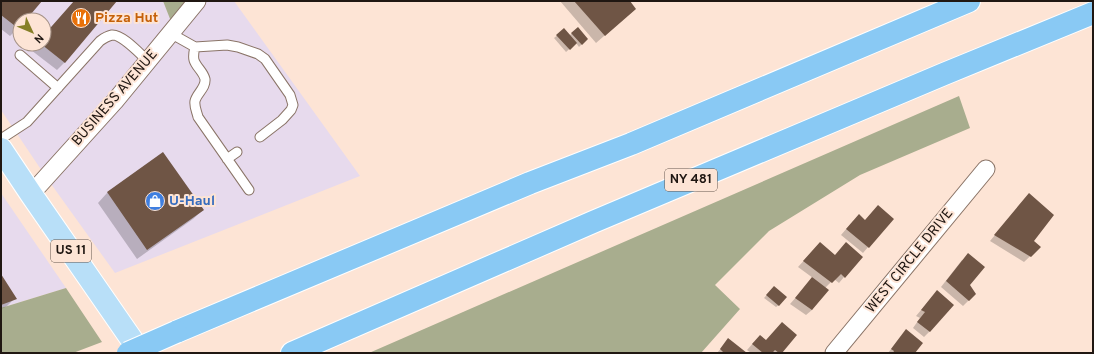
<svg xmlns="http://www.w3.org/2000/svg" width="1094" height="354" viewBox="0 0 1094 354" font-family="Overpass,sans-serif">
<style>
.commercial{fill:#e7daed;fill-rule:evenodd}
.forest{fill:#a8ad8e}
.shadow{fill:#0003}
.building{fill:#6f5545}
.lines{fill:none;stroke-linecap:round;stroke-linejoin:round}
.lane-casing{stroke:#8a7467;stroke-width:11}
.street-casing{stroke:#8a7467;stroke-width:19}
.primary-casing{stroke:#fff;stroke-width:24}
.highway-casing{stroke:#fff;stroke-width:24}
.lane{stroke:#fff;stroke-width:9}
.street{stroke:#fff;stroke-width:17}
.primary{stroke:#b8dff8;stroke-width:22}
.highway{stroke:#89c9f4;stroke-width:22}
.highway-bridge-casing{stroke:#fff;stroke-width:24;stroke-linecap:butt}
.highway-bridge{stroke:#89c9f4;stroke-width:22}
.labels{text-anchor:middle;dominant-baseline:central;stroke-width:4;stroke-linejoin:round;paint-order:stroke}
.shield{fill:#fde4d5;stroke:#62544c;stroke-width:1}
.shield-label{font-size:13px;font-weight:bold;fill:#201712}
.food-label{font-size:14px;font-weight:bold;fill:#c56008;stroke:#fde4d5;text-anchor:start}
.street-label{font-size:14px;fill:#201712;stroke:#fde4d5}
.shop-label{font-size:14px;font-weight:bold;fill:#366cbe;stroke:#fde4d5;text-anchor:start}
</style>
<rect width="100%" height="100%" fill="#fde4d5"/>
<!-- commercial -->
<path class="commercial" d="M 1,1 L 163,1 L 174,27 L 196,1 L 234,1 L 360,176 L 115,273 L 46,177 L 1,110 ZM 20,20 L 44,20 L 44,44 L 20,44 Z
M 1,193 L 66,288 L 1,308 Z"/>
<!-- forest -->
<path class="forest" d="M 163,1 L 194,1 L 174,29 Z
M 959,96 L 970,128 L 860,175 L 769,231 L 715,285 L 740,309 L 701,353 L 369,353 Z
M 66,288 L 102,342 L 73,353 L 1,353 L 1,308 Z"/>
<!-- shadow -->
<path class="shadow" d="M 1,1 L 41,1 L 25,20 L 20,20 L 20,26 L 10,36 L 1,29 Z
M 75,1 L 116,1 L 65,62 L 57,70 L 31,50 L 36,44 L 44,44 L 44,36 Z
M 560,1 L 628,1 L 635,9 L 596,43 Z
M 564,30 L 569,36 L 572,33 L 587,39 L 579,47 L 576,43 L 566,52 L 554,38 Z
M 163,154 L 203,210 L 193,219 L 137,259 L 98,203 L 107,193 Z
M 1029,194 L 1033,241 L 1040,247 L 1024,262 L 990,241 Z
M 892,219 L 863,253 L 841,235 L 853,221 Z
M 820,243 L 844,277 L 839,283 L 834,279 L 825,288 L 812,310 L 806,315 L 790,304 L 813,278 L 798,267 Z
M 962,260 L 969,300 L 963,306 L 941,287 Z
M 1,276 L 15,298 L 7,306 L 1,309 Z
M 771,290 L 779,305 L 776,307 L 764,298 Z
M 932,297 L 930,331 L 924,337 L 913,328 L 920,318 L 916,316 Z
M 901,336 L 913,353 L 888,353 Z
M 728,340 L 745,353 L 717,353 Z
M 766,341 L 780,353 L 751,353 L 747,350 L 754,342 Z"/>
<!-- building -->
<path class="building" d="M 1,1 L 42,1 L 26,20 L 20,20 L 20,28 L 19,29 L 1,15 Z
M 74,1 L 117,1 L 65,63 L 41,44 L 44,44 L 44,35 Z
M 574,1 L 630,1 L 636,9 L 605,36 Z
M 578,27 L 588,39 L 582,45 L 571,33 Z
M 564,28 L 577,43 L 570,50 L 556,35 Z
M 163,152 L 204,210 L 147,250 L 107,192 Z
M 1029,193 L 1054,215 L 1034,241 L 1041,247 L 1031,257 L 994,235 Z
M 878,205 L 894,219 L 869,248 L 846,229 L 859,214 L 865,220 Z
M 820,242 L 835,255 L 846,242 L 863,257 L 845,278 L 841,274 L 832,283 L 803,261 Z
M 968,253 L 985,267 L 970,285 L 976,294 L 969,301 L 946,281 Z
M 1,274 L 17,299 L 1,305 Z
M 812,277 L 829,290 L 812,310 L 795,298 Z
M 774,286 L 787,297 L 779,306 L 766,295 Z
M 937,290 L 954,305 L 930,332 L 917,322 L 925,312 L 921,310 Z
M 782,322 L 797,335 L 782,353 L 779,353 L 775,350 L 772,353 L 763,353 L 752,344 L 760,335 L 766,340 Z
M 906,329 L 923,343 L 915,353 L 893,353 L 894,351 L 891,349 Z
M 728,338 L 747,353 L 724,353 L 720,349 Z"/>
<g class="lines">
<!-- lane casing -->
<g class="lane-casing">
<path id="lane" d="M 170,33 L 195,47 L 227,45 L 238,47 L 258,54 L 265,59 L 290,95 L 293,105 L 291,110 L 282,120 L 260,137
M 195,47 C 194,51 193,56 194,60 C 196,67 203,71 205,79 C 206,88 197,93 195,101 C 194,107 197,112 198,117 L 249,190
M 20,55 L 58,88
M 1,139 L 27,122 L 100,41 C 104,38 107,36 112,35 C 122,34 140,54 148,61
M 227,159 L 237,152"/>
</g>
<!-- street casing -->
<g class="street-casing">
<path id="street" d="M 31,194 L 115,101 L 197,1
M 834,353 L 986,169"/>
</g>
<!-- primary casing -->
<g class="primary-casing">
<path id="primary" d="M 1,149 L 31,194 L 141,353"/>
</g>
<!-- highway casing -->
<g class="highway-casing">
<path id="highway" d="M 176,332 L 530,183 L 631,144 L 969,1
M 292,353 L 593,222 L 944,74 L 1093,13"/>
</g>
<!-- lane -->
<use href="#lane" class="lane"/>
<!-- street -->
<use href="#street" class="street"/>
<!-- primary -->
<use href="#primary" class="primary"/>
<!-- highway -->
<use href="#highway" class="highway"/>
<!-- highway-bridge casing -->
<g class="highway-bridge-casing">
<path id="highway-bridge" d="M 128,353 L 176,332"/>
</g>
<!-- highway-bridge -->
<use href="#highway-bridge" class="highway-bridge"/>
</g>
<!-- icons -->
<defs>
<g id="restaurant-disc" transform="scale(1)"><circle r="9.5" fill="#e8710a" stroke="#fde4d5"/><path d="M-5-6h1v4h1v-4h1v4h1v-4h1v5L-1.5 .5V6h-2V.5L-5-1ZM5-6V6H3V1.5H1.5Q1.5-4 5-6Z" fill="#fff"/></g>
<g id="shop-disc" transform="scale(1)"><circle r="9.5" fill="#3f7fe0" stroke="#fde4d5"/><path d="M-5-2.5h2.3a2.7 3.5 0 0 1 5.4 0H5L5.5 6h-11ZM-1.5-2.5h3a1.5 2.3 0 0 0-3 0Z" fill="#fff"/></g>
</defs>
<g fill-rule="evenodd">
<use href="#restaurant-disc" x="81" y="18"/>
<use href="#shop-disc" x="155" y="201"/>
</g>
<g class="labels">
<!-- shield labels -->
<g class="shield">
<rect x="665" y="169" width="52" height="22" rx="3"/>
<rect x="51" y="240" width="40" height="22" rx="3"/>
</g>
<g class="shield-label">
<text x="691" y="180">NY 481</text>
<text x="71" y="251">US 11</text>
</g>
<!-- food labels -->
<g class="food-label">
<text x="95" y="18">Pizza Hut</text>
</g>
<!-- street labels -->
<g class="street-label">
<text transform="translate(115 98) rotate(-49)">BUSINESS AVENUE</text>
<text transform="translate(910 261) rotate(-51)">WEST CIRCLE DRIVE</text>
</g>
<!-- shop labels -->
<g class="shop-label">
<text x="169" y="201">U-Haul</text>
</g>
</g>
<!-- border -->
<rect width="1094" height="354" fill="none" stroke="#201712" stroke-width="4"/>
<!-- north arrow -->
<g transform="translate(32 32) rotate(134)"><circle r="19" fill="#fde4d5" stroke="#a59287"/>
<path d="M0-3L7 15L0 10L-7 15Z" fill="#867f27"/>
<text y="-6" font-size="11" font-weight="bold" text-anchor="middle" fill="#201712">N</text>
</g>
</svg>
